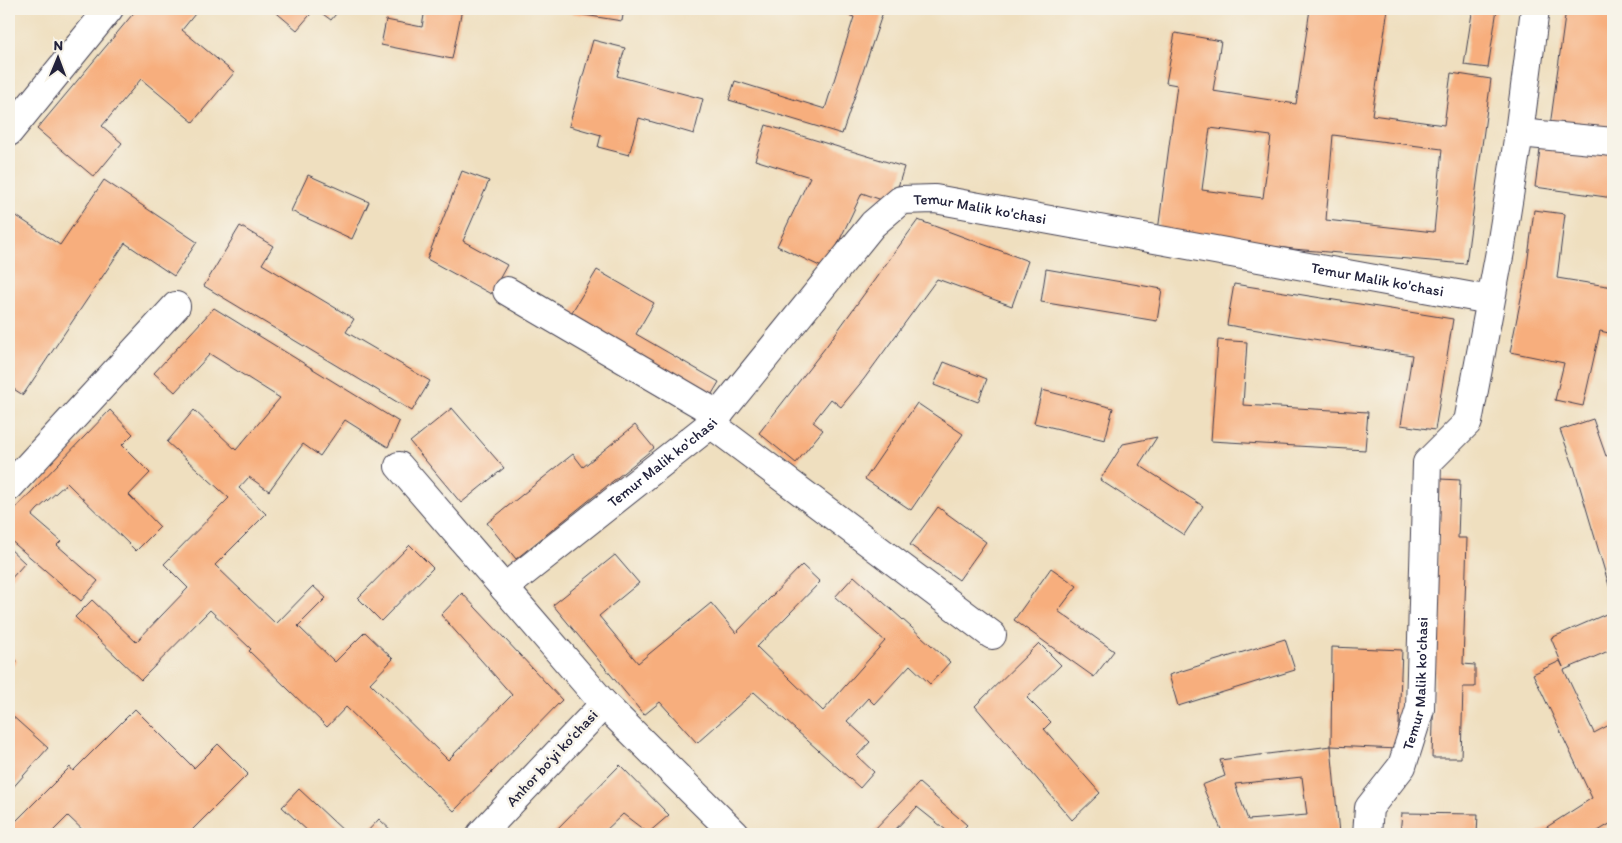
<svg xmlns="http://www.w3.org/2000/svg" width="1622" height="843" viewBox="0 0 1622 843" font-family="Itim,sans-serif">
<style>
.building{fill:#f7ae7d;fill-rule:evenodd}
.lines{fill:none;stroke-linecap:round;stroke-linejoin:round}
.minor-casing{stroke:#413e4f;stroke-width:30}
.minor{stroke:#fff;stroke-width:28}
.labels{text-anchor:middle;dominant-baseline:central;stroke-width:5;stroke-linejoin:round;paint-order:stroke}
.street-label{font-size:15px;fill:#22223b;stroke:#f7f3e8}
</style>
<rect width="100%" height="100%" fill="#f7f3e8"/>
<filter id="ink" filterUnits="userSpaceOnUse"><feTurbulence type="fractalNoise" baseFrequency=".02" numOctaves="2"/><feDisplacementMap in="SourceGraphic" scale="10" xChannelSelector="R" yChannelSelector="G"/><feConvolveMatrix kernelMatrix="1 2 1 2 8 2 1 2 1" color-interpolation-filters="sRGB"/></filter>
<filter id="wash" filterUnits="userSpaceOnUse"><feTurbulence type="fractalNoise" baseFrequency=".0096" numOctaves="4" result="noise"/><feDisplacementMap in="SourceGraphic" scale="20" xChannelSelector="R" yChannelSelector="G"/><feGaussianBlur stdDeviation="1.12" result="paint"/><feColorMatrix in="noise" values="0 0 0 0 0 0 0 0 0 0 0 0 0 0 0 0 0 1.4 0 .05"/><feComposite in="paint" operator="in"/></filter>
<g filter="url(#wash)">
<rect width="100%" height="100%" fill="#efdfbf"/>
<g id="blocks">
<!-- building -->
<path class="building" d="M 137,9 L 199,9 L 182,30 L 234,73 L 193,122 L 141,79 L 102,126 L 122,143 L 94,177 L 37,129 Z
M 272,9 L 315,9 L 297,30 Z
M 316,9 L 340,9 L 331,20 Z
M 425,9 L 462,9 L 452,59 L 381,45 L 386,20 L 422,27 Z
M 559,9 L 624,9 L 622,21 L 559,11 Z
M 829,9 L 884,9 L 842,134 L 729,100 L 735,81 L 825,109 L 854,17 Z
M 1310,9 L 1388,9 L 1372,115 L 1444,125 L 1451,73 L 1491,79 L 1466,264 L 1293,249 L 1158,231 L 1177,85 L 1166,83 L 1175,33 L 1221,41 L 1213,91 L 1296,104 ZM 1210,128 L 1271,136 L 1263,198 L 1202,190 ZM 1333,135 L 1442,149 L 1434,232 L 1326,220 Z
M 1451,9 L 1497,9 L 1488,68 L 1464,65 L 1472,13 Z
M 1566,9 L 1613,9 L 1613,135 L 1550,126 Z
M 593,40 L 625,48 L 617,76 L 703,99 L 694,134 L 639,118 L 629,155 L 598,147 L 601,135 L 569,126 Z
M 766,125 L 904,167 L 893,204 L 862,193 L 826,269 L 777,246 L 810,177 L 755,160 Z
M 1541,142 L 1613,153 L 1613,198 L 1535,187 Z
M 462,171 L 489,181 L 463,241 L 507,265 L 491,294 L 427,259 Z
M 308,175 L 369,202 L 352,239 L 291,211 Z
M 104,180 L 197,242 L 174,276 L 125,243 L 23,395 L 9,386 L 9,297 L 12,292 L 9,289 L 9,272 L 12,267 L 9,264 L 9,211 L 60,245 Z
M 1534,210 L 1565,214 L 1557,278 L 1613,287 L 1613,334 L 1600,331 L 1583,406 L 1555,400 L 1564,363 L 1510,352 L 1526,274 Z
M 918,220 L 1028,261 L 1012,306 L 937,279 L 864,379 L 841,407 L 831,399 L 813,422 L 823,430 L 796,463 L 759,433 L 825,348 Z
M 240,226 L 273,246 L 262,264 L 354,319 L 346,332 L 430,381 L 412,411 L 204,286 Z
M 1046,269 L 1162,289 L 1157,321 L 1041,302 Z
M 597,270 L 654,303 L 636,334 L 719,382 L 709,399 L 569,317 Z
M 1234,284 L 1453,319 L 1435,430 L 1401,425 L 1412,355 L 1227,325 Z
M 214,308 L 399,422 L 388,447 L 345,420 L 320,456 L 303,444 L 269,491 L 249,477 L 239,488 L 266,514 L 215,565 L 276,624 L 313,586 L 326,598 L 298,626 L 335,662 L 365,632 L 393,659 L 370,683 L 448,760 L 512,695 L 441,615 L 462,593 L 562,700 L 454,811 L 346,707 L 327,727 L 249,651 L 251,649 L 210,610 L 141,680 L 75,617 L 92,600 L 136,642 L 188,588 L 164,564 L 229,498 L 167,442 L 194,410 L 236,450 L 280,398 L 210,354 L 175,392 L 154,373 Z
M 1218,340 L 1247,342 L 1243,405 L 1368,412 L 1365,450 L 1211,441 Z
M 944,362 L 987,379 L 978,402 L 934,385 Z
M 1042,390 L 1113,408 L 1105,440 L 1034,423 Z
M 917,403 L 963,434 L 911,510 L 865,479 Z
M 452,408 L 504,468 L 461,503 L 410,442 Z
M 110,410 L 133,434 L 122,445 L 150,473 L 129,495 L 160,527 L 136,551 L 67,483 L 37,510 L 32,516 L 61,541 L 57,545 L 98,581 L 81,601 L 9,539 L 9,515 Z
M 1593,419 L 1606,456 L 1613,454 L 1613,501 L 1609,503 L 1613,515 L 1613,599 L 1574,467 L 1560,430 Z
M 635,425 L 654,448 L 516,559 L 487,523 L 573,454 L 583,467 Z
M 1157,437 L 1139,465 L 1203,506 L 1184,535 L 1100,480 L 1123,444 Z
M 1440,479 L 1460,480 L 1458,538 L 1467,538 L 1463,664 L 1475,665 L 1475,687 L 1463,687 L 1461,758 L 1432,758 Z
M 938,507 L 986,542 L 959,580 L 910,545 Z
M 410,545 L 433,568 L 381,621 L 358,598 Z
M 9,548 L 25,563 L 9,581 Z
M 615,555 L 639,583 L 599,616 L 638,663 L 711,603 L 736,633 L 802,565 L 820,582 L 757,647 L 823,711 L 885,641 L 835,597 L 854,576 L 950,662 L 930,684 L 910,665 L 874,704 L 868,698 L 847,721 L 870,742 L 857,756 L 874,772 L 860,788 L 754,692 L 697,743 L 660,702 L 644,715 L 553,605 Z
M 1051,568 L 1077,586 L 1058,611 L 1114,651 L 1094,677 L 1014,620 Z
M 1613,611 L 1613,649 L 1564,670 L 1594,733 L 1613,723 L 1613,822 L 1593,834 L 1536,834 L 1592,798 L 1533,674 L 1560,661 L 1563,667 L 1551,638 Z
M 1285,639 L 1295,670 L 1178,706 L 1169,675 Z
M 1039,643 L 1061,665 L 1027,698 L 1051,722 L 1044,729 L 1100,793 L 1072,820 L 975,706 Z
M 1332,647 L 1402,650 L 1398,749 L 1331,746 Z
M 9,654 L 17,661 L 9,670 Z
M 135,709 L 194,768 L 218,744 L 248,774 L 188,834 L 87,834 L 68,816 L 50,834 L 9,834 L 9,828 L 70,767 L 73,771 Z
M 9,713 L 48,748 L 9,792 Z
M 1331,746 L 1339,834 L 1223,834 L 1202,785 L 1225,776 L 1220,760 ZM 1302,777 L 1307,815 L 1248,820 L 1235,784 Z
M 620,765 L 669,815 L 648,833 L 623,814 L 602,834 L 552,834 Z
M 919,783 L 967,825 L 958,834 L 951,834 L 917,807 L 891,834 L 870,834 Z
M 299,789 L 347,834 L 311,834 L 282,807 Z
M 1402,813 L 1478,814 L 1477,834 L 1400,834 Z
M 379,819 L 395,834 L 365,834 Z"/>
</g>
</g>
<g filter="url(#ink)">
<use href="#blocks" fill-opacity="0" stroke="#413e4f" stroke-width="1"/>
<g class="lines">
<!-- minor casing -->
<g class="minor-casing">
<g id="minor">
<path d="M 9,132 L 109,9"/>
<path d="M 1519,133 L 1613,142"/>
<path d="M 507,291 L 719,415"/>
<path d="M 711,424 L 992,635"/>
<path d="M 399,466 L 604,704 L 735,834"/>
<path d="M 9,487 L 176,306"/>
<path id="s1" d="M 504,588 L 711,424 L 873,224 L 901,200 L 935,199 L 1490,300"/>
<path d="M 481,834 L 604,704"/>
<path id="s2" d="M 1367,834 L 1369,808 L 1402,766 L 1420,709 L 1427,463 L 1468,422 L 1501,246 L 1519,133 L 1535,9"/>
</g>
</g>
<!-- minor -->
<use href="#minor" class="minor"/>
</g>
</g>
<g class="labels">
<!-- street labels -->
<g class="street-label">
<text stroke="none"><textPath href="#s1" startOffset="638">Temur Malik ko'chasi</textPath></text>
<text stroke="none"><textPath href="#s1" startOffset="1042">Temur Malik ko'chasi</textPath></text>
<text stroke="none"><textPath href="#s1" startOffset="202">Temur Malik ko'chasi</textPath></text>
<text stroke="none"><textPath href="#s2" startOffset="164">Temur Malik ko'chasi</textPath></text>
<text transform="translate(552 758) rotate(-47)">Anhor boʻyi koʻchasi</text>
</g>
</g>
<!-- margin -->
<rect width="1622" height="843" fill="none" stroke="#f7f3e8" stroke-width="30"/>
<!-- north arrow -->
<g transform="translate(58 58) rotate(1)" stroke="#f7f3e8" stroke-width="4" paint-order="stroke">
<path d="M0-4L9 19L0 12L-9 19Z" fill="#22223b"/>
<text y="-8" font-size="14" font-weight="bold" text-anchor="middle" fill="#22223b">N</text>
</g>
</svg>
